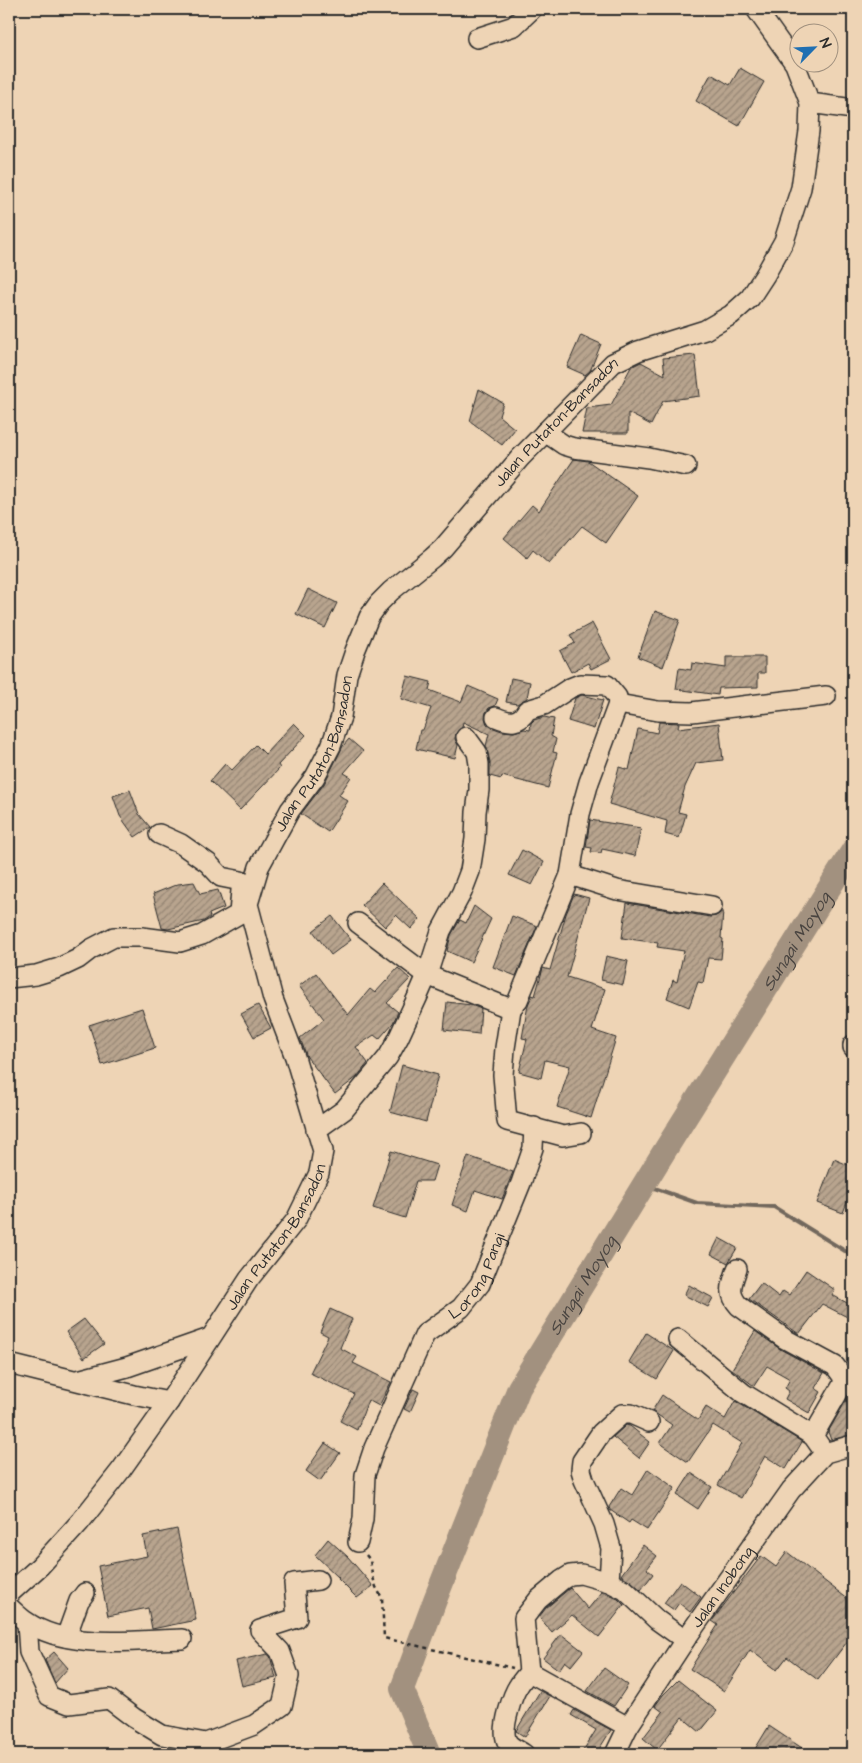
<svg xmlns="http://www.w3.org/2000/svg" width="862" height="1763" viewBox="0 0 862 1763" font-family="'Architects Daughter',sans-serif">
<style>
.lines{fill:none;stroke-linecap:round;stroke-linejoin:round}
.stream{stroke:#72685d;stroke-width:4}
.river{stroke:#a2917f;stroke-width:24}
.building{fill:url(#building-hatch);stroke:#2b2b2b}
.minor-casing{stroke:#2b2b2b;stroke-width:22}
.path{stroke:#2b2b2b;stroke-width:2.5;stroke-dasharray:4 4;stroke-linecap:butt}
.minor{stroke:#eed4b5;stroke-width:19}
.labels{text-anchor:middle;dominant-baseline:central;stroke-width:4;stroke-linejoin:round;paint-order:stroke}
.street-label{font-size:16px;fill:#2b2b2b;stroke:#eed4b5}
.water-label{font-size:18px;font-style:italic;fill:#494440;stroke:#eed4b5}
</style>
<defs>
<pattern id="building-hatch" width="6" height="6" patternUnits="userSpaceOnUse" patternTransform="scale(1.25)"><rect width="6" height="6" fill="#b8a48e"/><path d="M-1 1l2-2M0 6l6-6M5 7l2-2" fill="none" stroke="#968674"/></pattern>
</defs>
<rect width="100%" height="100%" fill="#eed4b5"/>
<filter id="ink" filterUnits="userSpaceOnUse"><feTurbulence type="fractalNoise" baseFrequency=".02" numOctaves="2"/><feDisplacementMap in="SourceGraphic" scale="10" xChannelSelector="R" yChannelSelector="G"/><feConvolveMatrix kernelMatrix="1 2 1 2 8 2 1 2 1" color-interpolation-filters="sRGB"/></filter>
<g filter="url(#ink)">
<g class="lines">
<!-- stream -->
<path class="stream" d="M 643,1184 L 697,1203 L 774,1207 L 853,1256"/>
<!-- river -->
<path class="river" id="s1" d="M 429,1754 L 402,1689 L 435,1600 L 519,1388 L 662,1155 L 853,850"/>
</g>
<!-- building -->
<path class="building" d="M 740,68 L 764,82 L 739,126 L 696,101 L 711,74 L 730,85 Z
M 581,335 L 601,344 L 590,371 L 585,375 L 567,367 Z
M 695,355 L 700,396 L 663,401 L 651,425 L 628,413 L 628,433 L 582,433 L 587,408 L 611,405 L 631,367 L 641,362 L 665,375 L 663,358 Z
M 479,389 L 503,403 L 499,416 L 515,429 L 502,445 L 470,421 Z
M 574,459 L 588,461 L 638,496 L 606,543 L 582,526 L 549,564 L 533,550 L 527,558 L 504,538 L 532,505 L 539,511 Z
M 308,589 L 337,603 L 325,628 L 296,614 Z
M 655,611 L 680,620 L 663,667 L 638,657 Z
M 592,623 L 611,659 L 591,669 L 588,663 L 571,672 L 560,651 L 575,643 L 570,635 Z
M 726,657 L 765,657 L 765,673 L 758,673 L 758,687 L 719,688 L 718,695 L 676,689 L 679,668 L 691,670 L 692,663 L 726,668 Z
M 407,676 L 431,682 L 429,690 L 461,702 L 468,686 L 498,699 L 495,706 L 489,708 L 486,712 L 485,718 L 487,724 L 491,727 L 502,731 L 514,732 L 524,729 L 530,730 L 531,723 L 534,720 L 544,717 L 554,719 L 551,736 L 556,739 L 553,752 L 557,753 L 548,788 L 502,776 L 501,779 L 490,776 L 490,762 L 486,746 L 489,734 L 463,722 L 462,727 L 456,733 L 455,739 L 458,745 L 455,758 L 416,749 L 420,730 L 423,730 L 431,708 L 401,699 Z
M 511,678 L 530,682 L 527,698 L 517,704 L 506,702 Z
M 582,695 L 603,700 L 594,729 L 568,721 L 575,698 Z
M 659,722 L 679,723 L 678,728 L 719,723 L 723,760 L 696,763 L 685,787 L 678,812 L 686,814 L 679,838 L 665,834 L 667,821 L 609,804 L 619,767 L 629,770 L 638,729 L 657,733 Z
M 294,723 L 306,735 L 278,765 L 280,768 L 240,810 L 210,781 L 225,764 L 232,770 L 256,745 L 265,754 Z
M 349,739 L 363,751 L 344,773 L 351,777 L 339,795 L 348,801 L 328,832 L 301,814 L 324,784 L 343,746 Z
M 130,790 L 139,814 L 150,827 L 135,837 L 120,816 L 113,796 Z
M 590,820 L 641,828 L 635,856 L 602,849 L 601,853 L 591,852 L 592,848 L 586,847 Z
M 522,850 L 544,862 L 532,885 L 509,875 Z
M 194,882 L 200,894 L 218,890 L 224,908 L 209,914 L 210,917 L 204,921 L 168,929 L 162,928 L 153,894 L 178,884 Z
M 382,883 L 420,919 L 411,929 L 396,915 L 385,927 L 362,905 Z
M 574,894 L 589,898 L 567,977 L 605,989 L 592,1030 L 616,1038 L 591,1118 L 557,1107 L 570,1066 L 545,1060 L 541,1078 L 519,1072 L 527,1039 L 522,1038 L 528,1005 L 532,995 L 535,996 L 543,968 L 550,970 L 566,914 Z
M 627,903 L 710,917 L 716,916 L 723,911 L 721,938 L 723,939 L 721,959 L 708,958 L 703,983 L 698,982 L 689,1007 L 667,998 L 673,980 L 677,982 L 684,951 L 657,947 L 658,943 L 622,938 Z
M 474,906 L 491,919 L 471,962 L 447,951 L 451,935 L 460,920 L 466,923 Z
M 332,916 L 351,940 L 331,955 L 313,931 Z
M 512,916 L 537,926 L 516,976 L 493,967 Z
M 606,956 L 628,961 L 623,985 L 601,980 Z
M 398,968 L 410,979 L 387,1003 L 398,1012 L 393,1023 L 379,1039 L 374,1035 L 356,1047 L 368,1063 L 357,1077 L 335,1094 L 307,1057 L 300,1038 L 324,1019 L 299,986 L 316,973 L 348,1015 L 370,989 L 375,993 Z
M 447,1002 L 471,1005 L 481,1009 L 479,1034 L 444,1030 Z
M 258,1005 L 271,1028 L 254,1037 L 241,1014 Z
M 142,1008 L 155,1048 L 102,1065 L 89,1025 Z
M 402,1065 L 438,1075 L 426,1122 L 390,1112 Z
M 391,1151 L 437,1165 L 432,1181 L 416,1181 L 405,1218 L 373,1208 Z
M 468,1156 L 513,1172 L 502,1199 L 475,1190 L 468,1211 L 452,1205 Z
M 834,1159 L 853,1167 L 853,1196 L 850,1194 L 843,1213 L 817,1203 Z
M 719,1238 L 737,1248 L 728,1263 L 711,1254 Z
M 806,1270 L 835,1290 L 832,1295 L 853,1306 L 853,1320 L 822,1304 L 799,1334 L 749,1299 L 761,1283 L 779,1297 L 783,1291 L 789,1295 Z
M 689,1285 L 713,1298 L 708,1307 L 684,1295 Z
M 330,1309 L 352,1319 L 340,1348 L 357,1357 L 353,1363 L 391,1382 L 379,1406 L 368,1400 L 357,1430 L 340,1421 L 354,1394 L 310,1373 L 328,1336 L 320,1332 Z
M 84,1319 L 104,1344 L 84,1358 L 66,1332 Z
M 755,1331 L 780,1349 L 824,1373 L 815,1388 L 821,1392 L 809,1413 L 785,1399 L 789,1391 L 785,1388 L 790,1379 L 767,1366 L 754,1386 L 732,1369 Z
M 646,1333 L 674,1351 L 657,1379 L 629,1362 Z
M 413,1389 L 419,1392 L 410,1412 L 404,1409 Z
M 662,1395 L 698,1420 L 706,1407 L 725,1419 L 735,1401 L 802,1442 L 786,1469 L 765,1456 L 741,1498 L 718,1485 L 742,1443 L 713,1425 L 688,1462 L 660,1443 L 672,1425 L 652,1411 Z
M 853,1395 L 853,1434 L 831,1440 L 828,1432 L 848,1397 Z
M 626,1425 L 630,1426 L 650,1442 L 639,1458 L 613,1437 Z
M 325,1443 L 340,1453 L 320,1481 L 306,1471 Z
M 648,1469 L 675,1488 L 647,1530 L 631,1520 L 629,1523 L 610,1510 L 609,1507 L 621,1488 L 632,1495 Z
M 691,1473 L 712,1487 L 698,1509 L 677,1495 Z
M 177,1529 L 196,1620 L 152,1629 L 148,1608 L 108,1616 L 98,1566 L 147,1556 L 143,1536 Z
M 328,1539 L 348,1557 L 373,1586 L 357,1598 L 338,1579 L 339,1578 L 315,1555 Z
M 643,1545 L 657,1556 L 647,1569 L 653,1574 L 641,1590 L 632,1582 L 621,1575 Z
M 787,1552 L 853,1603 L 853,1634 L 818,1680 L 787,1657 L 777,1670 L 750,1650 L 724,1691 L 690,1669 L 718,1625 L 712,1621 L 761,1556 L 776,1567 Z
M 680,1581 L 701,1597 L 690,1612 L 679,1603 L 674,1610 L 664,1603 Z
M 570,1588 L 588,1609 L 602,1592 L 618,1599 L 624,1605 L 599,1637 L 572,1615 L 552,1632 L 539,1617 L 546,1608 Z
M 561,1634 L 583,1651 L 571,1666 L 565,1661 L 559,1670 L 543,1658 Z
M 54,1652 L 68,1668 L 55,1683 L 45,1660 Z
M 267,1654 L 270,1656 L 276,1678 L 242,1686 L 236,1661 Z
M 604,1668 L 628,1685 L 614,1706 L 587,1691 Z
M 678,1680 L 717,1711 L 700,1732 L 682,1717 L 657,1750 L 643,1738 L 663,1712 L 655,1706 L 663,1695 Z
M 540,1691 L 550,1696 L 525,1737 L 516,1731 Z
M 574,1710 L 611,1730 L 596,1754 L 581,1754 L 596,1730 L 571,1715 Z
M 769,1726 L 802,1748 L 798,1754 L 752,1754 Z"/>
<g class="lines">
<!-- minor casing -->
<g class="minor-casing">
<g id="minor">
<path d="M 477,38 L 514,26 L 532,9"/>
<path d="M 810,103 L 853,109"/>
<path d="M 545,432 L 564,445 L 574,448 L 649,458 L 686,466"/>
<path d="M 496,717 C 510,723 519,724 527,710 L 544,705 L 570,688 L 580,684 L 607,685 L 617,697 L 618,704"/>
<path d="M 159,834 L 181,844 L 208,863 L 221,877 L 241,881"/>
<path d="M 570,875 L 617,890 L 712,906"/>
<path d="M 358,923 L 427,975 L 511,1009"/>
<path d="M 9,978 L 36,975 L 59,968 L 78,959 L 91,949 L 114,937 L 142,937 L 180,942 L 202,935 L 239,914 L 241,890"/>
<path d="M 511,1009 L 518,1000 L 570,875 L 580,814 L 589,782 L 618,704 L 658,711 L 692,712 L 826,696"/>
<path d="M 511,1009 L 505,1048 L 503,1075 L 507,1121 L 563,1136 L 581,1133"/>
<path d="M 853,1047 L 853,1045"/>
<path d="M 316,1130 L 344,1110 L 388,1057 L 398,1039 L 417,998 L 427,975 L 441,931 L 462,892 L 470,871 L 475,839 L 476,812 L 479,790 L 479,764 L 477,752 L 466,737"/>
<path d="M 737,1269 C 732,1284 727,1293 739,1306 L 785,1339 L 835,1366 L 843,1377 L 843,1384 L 813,1436"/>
<path d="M 678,1339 L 743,1393 L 813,1436 L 820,1446"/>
<path d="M 9,1364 L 134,1395 L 169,1402"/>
<path d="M 78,1380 L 127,1367 L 210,1338"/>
<path id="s2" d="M 358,1542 L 363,1519 L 365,1475 L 374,1448 L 425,1334 L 461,1308 L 480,1284 L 521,1183 L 533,1148 L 534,1127"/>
<path d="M 609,1582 L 611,1548 L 604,1524 L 584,1480 L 581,1470 L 582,1461 L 601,1433 L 622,1414 L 631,1414 L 649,1422"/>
<path id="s3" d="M 9,1594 L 40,1566 L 80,1522 L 121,1470 L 169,1402 L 249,1279 L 296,1220 L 319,1173 L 323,1151 L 295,1057 L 273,999 L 248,904 L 259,867 L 290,810 L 315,777 L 331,746 L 341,717 L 347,675 L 355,651 L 369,617 L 379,603 L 391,591 L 432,558 L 443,548 L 520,458 L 613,363 L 638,351 L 705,330 L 731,315 L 750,298 L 765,275 L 784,241 L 801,188 L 809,131 L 810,103 L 795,64 L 756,9"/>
<path d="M 9,1607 C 15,1612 20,1618 27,1622 C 68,1650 134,1640 182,1639"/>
<path d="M 27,1623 L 29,1652 L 49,1696 L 69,1704 L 109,1699 L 134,1718 L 162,1735 L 206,1743 L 254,1725 L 282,1706 L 289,1676 L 280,1651 L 260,1630 L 297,1618 L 294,1583 L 318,1580"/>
<path d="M 66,1637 L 79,1601 L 85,1593"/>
<path d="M 529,1672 L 628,1727"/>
<path d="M 524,1754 C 519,1750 508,1747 506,1739 C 502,1727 512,1695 519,1685 C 522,1680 526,1676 529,1672 L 524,1618 L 538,1600 L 562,1580 L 570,1575 L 581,1574 L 609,1582 L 625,1590 L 657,1620 L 685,1640"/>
<path id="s4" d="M 615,1754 L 628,1727 L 685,1640 L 791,1490 L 825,1453 L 853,1445"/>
</g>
</g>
<!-- path -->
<path class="path" d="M 366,1555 L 370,1560 L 372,1574 L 376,1587 L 382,1598 L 384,1638 L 513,1668"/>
<!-- minor -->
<use href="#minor" class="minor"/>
</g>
</g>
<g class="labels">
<!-- street labels -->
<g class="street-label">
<text stroke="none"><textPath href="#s3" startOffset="1392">Jalan Putaton-Bansadon</textPath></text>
<text stroke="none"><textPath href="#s3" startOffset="972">Jalan Putaton-Bansadon</textPath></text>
<text stroke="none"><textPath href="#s3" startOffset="448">Jalan Putaton-Bansadon</textPath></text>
<text stroke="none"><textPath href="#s2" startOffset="301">Lorong Pangi</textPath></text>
<text stroke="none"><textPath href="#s4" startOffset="199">Jalan Inobong</textPath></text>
</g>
<!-- water labels -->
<g class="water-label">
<text stroke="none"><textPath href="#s1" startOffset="919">Sungai Moyog</textPath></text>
<text stroke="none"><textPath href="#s1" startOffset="514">Sungai Moyog</textPath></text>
</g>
</g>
<!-- margin -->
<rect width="862" height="1763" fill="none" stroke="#eed4b5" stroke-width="30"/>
<rect x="15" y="15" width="832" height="1733" fill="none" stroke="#2b2b2b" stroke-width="2" filter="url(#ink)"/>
<!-- north arrow -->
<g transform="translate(814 48) rotate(66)"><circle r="24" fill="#eed4b5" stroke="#a0907e"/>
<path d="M0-4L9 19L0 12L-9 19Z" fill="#1f6fb2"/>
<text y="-8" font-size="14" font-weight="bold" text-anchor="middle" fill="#2b2b2b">N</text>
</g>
</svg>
